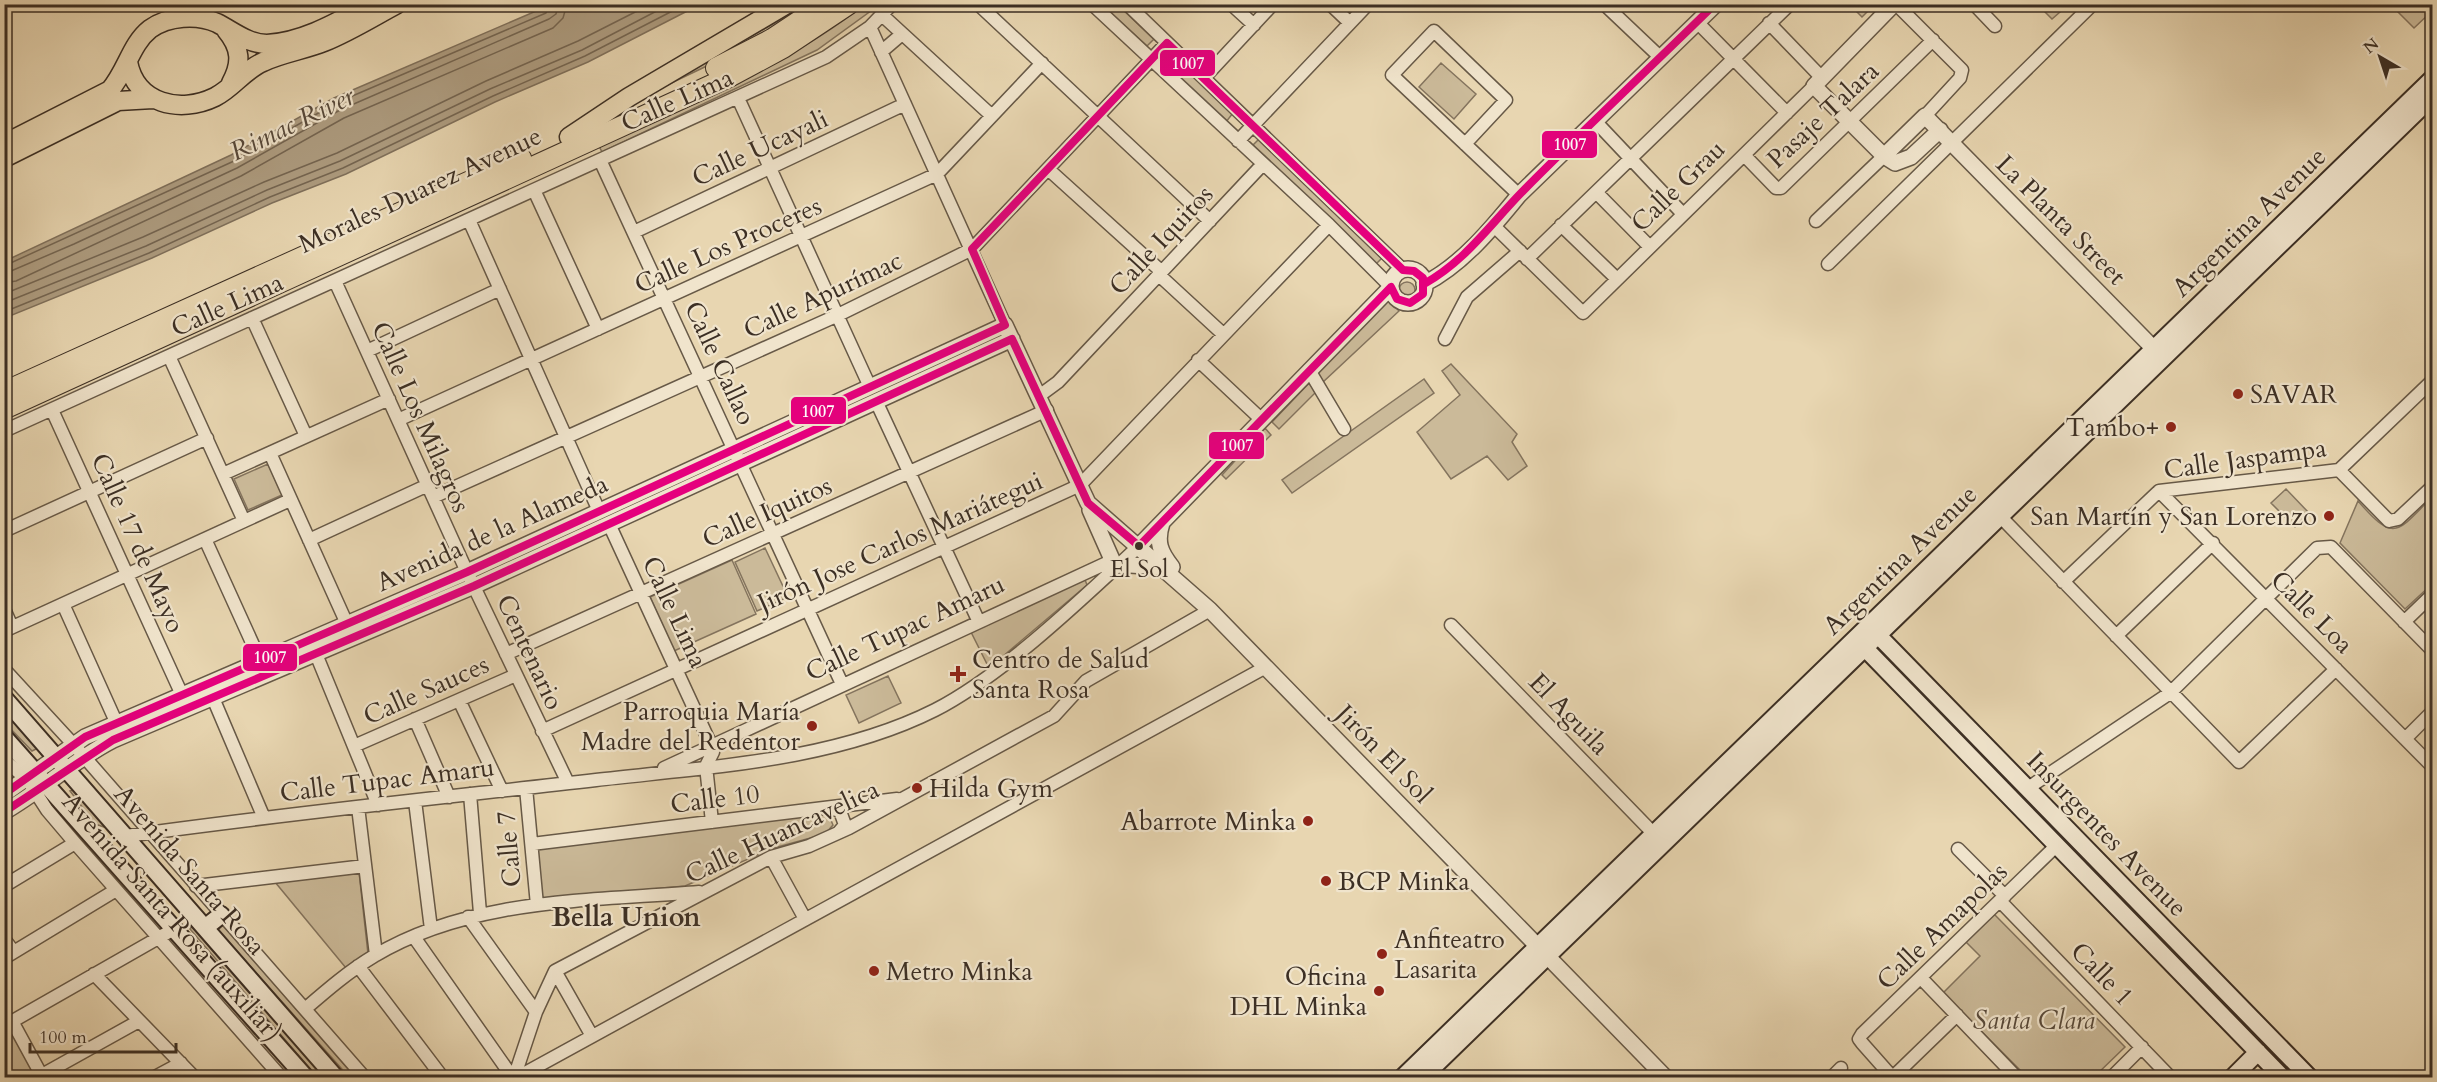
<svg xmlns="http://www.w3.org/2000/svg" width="2437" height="1082" viewBox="0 0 2437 1082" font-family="Cardo,serif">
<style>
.green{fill:#cbba99;stroke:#84745e;stroke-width:1.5}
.water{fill:#ae9d81;stroke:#80715c;stroke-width:1.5}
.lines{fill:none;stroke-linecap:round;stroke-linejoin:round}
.shore{stroke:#756652;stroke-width:1.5}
.minor-casing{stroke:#675947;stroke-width:15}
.tertiary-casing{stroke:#675947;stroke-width:18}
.secondary-casing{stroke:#3c2f24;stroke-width:20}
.primary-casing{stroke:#3c2f24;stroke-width:21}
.trunk-casing{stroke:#3c2f24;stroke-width:22}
.minor{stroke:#f0e4cc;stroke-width:12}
.tertiary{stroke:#f0e4cc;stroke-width:15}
.secondary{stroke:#f0e4cc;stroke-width:16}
.primary{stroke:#e8d6b1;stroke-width:18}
.trunk{stroke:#e8d6b1;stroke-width:20}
.bus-1-casing{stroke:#f0e4cc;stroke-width:12}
.bus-1{stroke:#e5007d;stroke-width:8}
.poi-dot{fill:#8f2418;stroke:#f0e4cc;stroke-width:2}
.bus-dot{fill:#3c2f24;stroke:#f0e4cc;stroke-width:2}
.labels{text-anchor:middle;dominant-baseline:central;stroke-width:4.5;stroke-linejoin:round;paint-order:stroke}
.bus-label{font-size:24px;fill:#3c2f24;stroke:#f0e4cc}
.street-label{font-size:26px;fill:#3c2f24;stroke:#f0e4cc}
.poi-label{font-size:26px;fill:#3c2f24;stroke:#f0e4cc;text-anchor:start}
.park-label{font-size:26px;font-style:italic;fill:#594b3b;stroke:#f0e4cc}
.water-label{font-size:27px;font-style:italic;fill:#584a3b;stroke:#f0e4cc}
.neighbourhood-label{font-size:27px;font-weight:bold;fill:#3c2f24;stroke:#f0e4cc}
.line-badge{stroke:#f0e4cc;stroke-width:2}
.badge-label{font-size:16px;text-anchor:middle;font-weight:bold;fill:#fff}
</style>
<rect width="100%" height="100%" fill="#e8d6b1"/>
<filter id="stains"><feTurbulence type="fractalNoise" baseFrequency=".00333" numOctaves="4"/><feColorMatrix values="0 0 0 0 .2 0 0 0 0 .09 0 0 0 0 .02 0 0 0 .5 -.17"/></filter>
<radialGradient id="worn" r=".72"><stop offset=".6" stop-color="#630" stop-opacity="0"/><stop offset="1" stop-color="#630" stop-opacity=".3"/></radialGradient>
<!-- green -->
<path class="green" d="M 807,5 L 817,5 L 738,51 L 640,98 Z
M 864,5 L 879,5 L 817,50 L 602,152 L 599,146 C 689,103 786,67 864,5 Z
M 1102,5 L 1118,5 L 1154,39 L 1147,46 Z
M 1850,5 L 1874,5 L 1862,17 Z
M 2038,5 L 2068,5 L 2052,19 Z
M 2391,5 L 2431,5 L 2432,11 L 2414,28 Z
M 1171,54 L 1233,113 L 1226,122 L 1163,62 Z
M 1441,63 L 1476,94 L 1454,119 L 1419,87 Z
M 1260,138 L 1385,255 L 1376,264 L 1251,147 Z
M1399 290a8 8 0 1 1 16 0a8 8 0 1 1-16 0Z
M 1388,298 L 1399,311 L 1323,382 L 1318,373 Z
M 1451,364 L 1517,434 L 1512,442 L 1527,466 L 1508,480 L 1487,456 L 1451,479 L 1417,432 L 1460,395 L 1442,371 Z
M 1424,379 L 1434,393 L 1292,493 L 1282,480 Z
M 1309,383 L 1316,392 L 1279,429 L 1272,422 Z
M 1265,428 L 1271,435 L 1226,479 L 1222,475 Z
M 268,464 L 282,495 L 248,510 L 234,479 Z
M 2286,489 L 2309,513 L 2295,527 L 2271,503 Z
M 2432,497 L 2432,584 L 2405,609 L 2340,543 L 2358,501 C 2394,542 2396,534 2432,497 Z
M 765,548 L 788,597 L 757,611 L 735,562 Z
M 732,560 L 756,614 L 674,651 L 650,597 Z
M 1084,577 L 1087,585 L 989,668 L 970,630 Z
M 1899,665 L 2026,796 L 2021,799 L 1893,669 Z
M 888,676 L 901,703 L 859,723 L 846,695 Z
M 4,705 L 35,742 L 36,749 L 32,751 L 5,723 Z
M 77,789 L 105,818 L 104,827 L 95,824 L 70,791 Z
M 2029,797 L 2303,1077 L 2292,1077 L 2024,802 Z
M 823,813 L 830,818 L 833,825 L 825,834 L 774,848 L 685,886 L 542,899 L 535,849 Z
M 359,872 L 368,954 L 346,968 L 275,882 Z
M 1994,914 L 2125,1047 L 2094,1077 L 2027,1077 L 1943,993 L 1980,956 L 1966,942 Z
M 195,922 L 330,1077 L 317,1077 L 190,929 Z
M 223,925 L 355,1077 L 349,1077 L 218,930 Z
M 9,1028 L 36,1077 L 5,1078 L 5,1031 Z"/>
<!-- water -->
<path class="water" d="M 550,5 L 699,5 L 588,62 L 495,102 L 346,174 L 272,203 L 152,258 L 5,318 L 5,261 L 231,155 L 334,98 Z"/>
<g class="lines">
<!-- shore -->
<path class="shore" d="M 4,266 L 234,161 L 336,103 L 546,13 L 550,4
M 4,274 L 74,244 L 237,168 L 340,110 L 549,19 L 556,14 L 558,4
M 4,283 L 16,281 L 241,176 L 344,118 L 553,28 L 563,18 L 567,4
M 4,294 L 143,237 L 264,182 L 337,153 L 486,81 L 578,41 L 651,4
M 4,303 L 146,246 L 267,190 L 340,161 L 490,89 L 582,50 L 670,4
M 4,312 L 149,253 L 270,197 L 343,168 L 493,96 L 585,56 L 686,4"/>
<!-- minor casing -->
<g class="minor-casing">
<path id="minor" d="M 978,4 L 1210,221
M 1092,4 L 1329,225 L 1391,287
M 1127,4 L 1403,270
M 1231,4 L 1254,25
M 1330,4 L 1350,23
M 1604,4 L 1661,58
M 1896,4 L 1962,70 L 1960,78 L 1925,116
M 1974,4 L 1995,26
M 882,15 L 992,116
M 1697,22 L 1787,113
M 1769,23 L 1822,78
M 870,27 L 1005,325
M 881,52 L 902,34
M 1204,78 L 1273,4
M 738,98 L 870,387
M 1596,122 L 1683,214
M 1238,141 L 1368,4
M 1465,144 L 1506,100 L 1434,31 L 1392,75 L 1519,195
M 1744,155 L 1776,188 L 1781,188 L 1933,40
M 600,160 L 842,684
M 1048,169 L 1162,272
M 534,190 L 598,329
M 1596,192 L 1650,247
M 469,220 L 599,511
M 1816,221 L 1884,156
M 1561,225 L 1617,279
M 1494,226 L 1583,313 L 1814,86
M 634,232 L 905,104
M 1527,259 L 1790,4
M 1828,264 L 2093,4
M 1159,275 L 1223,334
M 335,281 L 467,572 L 568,783
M 252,318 L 306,436
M 1445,339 L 1467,297 L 1520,251
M 367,351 L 500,289
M 169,356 L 244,521
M 1198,360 L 1262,420
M 1309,370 L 1344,429
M 1039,396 L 1058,382 L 1263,164
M 876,401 L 978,620
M 52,410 L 182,695
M 398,420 L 937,174 L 1042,63
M 4,431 L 826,57 L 870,27 L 892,4
M 270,453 L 347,624
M 2339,470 L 2389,521 L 2398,519 L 2432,487
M 223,474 L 389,399
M 2159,491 L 2432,766
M 433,497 L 836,316 L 972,249 L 1167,43
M 1995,511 L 2239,762 L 2336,669
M 609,524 L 711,745 L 713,752 L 706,766 L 712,822
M 4,531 L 207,438
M 205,539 L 264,669
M 309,540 L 428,485
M 2063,582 L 2159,491 L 2339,470 L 2432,381
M 63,604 L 117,724
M 4,609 L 12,627
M 2404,622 L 2432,595
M 1451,625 L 1654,834
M 4,631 L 290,500
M 2116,636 L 2213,543
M 316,654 L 378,805
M 506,654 L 1047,410
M 4,669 L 73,744 L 365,1078
M 213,698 L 264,818
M 459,700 L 502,791
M 415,719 L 449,797
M 542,731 L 1080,485 L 1329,225
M 2405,739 L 2432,712
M 354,746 L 516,675
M 4,760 L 27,779 L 47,810 L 75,843 L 282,1078
M 664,768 L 1111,561
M 526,788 L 537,905
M 2028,788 L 2170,693 L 2317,548 L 2331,547 L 2432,650
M 470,794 L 480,913
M 415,801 L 431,929
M 358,807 L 376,955
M 829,808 L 840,811 L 845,825 L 839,832
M 126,836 C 282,814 439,798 596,780 C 708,767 834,761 935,710 C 1003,675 1082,599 1139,546
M 532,844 L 897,799
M 1958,849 L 2005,896
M 771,857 L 805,919
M 4,886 L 75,843
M 196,886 L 365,866
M 2000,901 L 2171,1078
M 468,917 L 536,1012
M 414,937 L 513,1078
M 4,939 L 14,952
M 4,958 L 116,890
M 358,966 L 443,1078
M 555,971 L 592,1036
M 94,974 L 195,1078
M 1921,978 L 2017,1078
M 305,1009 C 327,990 349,971 374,956 C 471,898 590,901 699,892
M 12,1021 L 43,1078
M 4,1026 L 174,929
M 42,1075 L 139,1021
M 1893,1077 L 1957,1015
M 153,1078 L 181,1063
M 514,1078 L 536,1012 L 555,971 L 771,857 L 809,846 L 849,828 L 1054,716 L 1086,681 L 1210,610
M 516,1078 L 1266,667
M 1831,1078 L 1841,1068
M 1893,1078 L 1862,1043 L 1859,1039 L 1862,1034 L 2056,846
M 2111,1078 L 2142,1047"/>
</g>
<!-- tertiary casing -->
<g class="tertiary-casing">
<path id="tertiary" d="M 1894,4 L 1814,86 L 1884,156 L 1895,163 L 1911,157 L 1940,130
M 1884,156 L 1925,116 L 2162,357
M1391 286a17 17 0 1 1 34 0a17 17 0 1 1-34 0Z
M 1424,284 C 1462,265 1493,227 1519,195 L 1716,4
M 1090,510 L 1114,564 L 1162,567
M 1162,523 C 1156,542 1160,552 1172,567
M 1139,546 L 1391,287
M 4,794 L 85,737 L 467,572 L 1005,325 L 1088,503 L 1210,610 L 1666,1078
M 4,812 C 42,790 74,760 113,740 L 474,586 L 1012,339"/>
</g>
<!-- secondary casing -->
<g class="secondary-casing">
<path id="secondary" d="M 1870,627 L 2310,1078
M 1858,641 L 2283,1078
M 4,698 L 336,1078
M 4,737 L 306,1078
M 206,927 L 221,915
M 1402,1078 L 2432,79
M 1422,1078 L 2432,97
M 2232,1078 L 2258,1052"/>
</g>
<!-- primary casing -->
<g class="primary-casing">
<path id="primary" d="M 226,30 C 241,48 242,63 231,83
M 128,62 C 136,104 180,114 215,97 C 233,88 244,70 263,62 C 282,53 304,50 324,42 C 349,32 373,17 397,4
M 569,137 L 629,97 L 787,4
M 4,144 L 110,90 C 127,70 131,44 150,29 C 168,16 197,14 217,23 C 233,31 248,44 267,44 C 304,42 339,21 371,4
M 4,158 L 118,101 L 153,99"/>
</g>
<!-- trunk casing -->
<g class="trunk-casing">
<path id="trunk" d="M 716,68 L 772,39 L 825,4
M 4,392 L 521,158
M 4,409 L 729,77 L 783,48 L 849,4"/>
</g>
<!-- minor -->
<use href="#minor" class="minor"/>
<!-- tertiary -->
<use href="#tertiary" class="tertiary"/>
<!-- secondary -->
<use href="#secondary" class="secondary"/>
<!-- primary -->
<use href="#primary" class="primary"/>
<!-- trunk -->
<use href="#trunk" class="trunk"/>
<!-- bus-1 casing -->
<g class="bus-1-casing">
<path id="bus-1" d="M 1424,284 C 1465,261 1489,226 1521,193 C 1584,129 1651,67 1715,4
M 4,794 L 85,737 L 467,572 L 1005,325 L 972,249 L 1167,43 L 1403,270 L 1414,271 L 1423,278 L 1423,294 L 1410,303 L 1397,299 L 1391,287 L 1139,546 L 1088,503 L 1012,339 L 474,586 L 113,740 L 4,812"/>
</g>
<!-- bus-1 -->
<use href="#bus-1" class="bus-1"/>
</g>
<!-- markers -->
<g class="poi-dot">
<circle cx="2238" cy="394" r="6"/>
<circle cx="2171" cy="427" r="6"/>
<circle cx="2329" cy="516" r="6"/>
<path d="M955 665h6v6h6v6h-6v6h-6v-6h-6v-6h6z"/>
<circle cx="812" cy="726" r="6"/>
<circle cx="917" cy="788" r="6"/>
<circle cx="1308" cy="821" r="6"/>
<circle cx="1326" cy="881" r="6"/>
<circle cx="1382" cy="954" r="6"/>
<circle cx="874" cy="971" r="6"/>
<circle cx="1379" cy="991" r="6"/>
</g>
<circle class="bus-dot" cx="1139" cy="546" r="5"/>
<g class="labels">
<!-- bus labels -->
<g class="bus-label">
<text x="1139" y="569">El Sol</text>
</g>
<!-- street labels -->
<g class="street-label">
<text transform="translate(677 100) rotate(-24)">Calle Lima</text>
<text transform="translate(1823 115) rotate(-43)">Pasaje Talara</text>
<text transform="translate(760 148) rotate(-25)">Calle Ucayali</text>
<text transform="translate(1678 186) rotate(-44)">Calle Grau</text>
<text transform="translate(420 190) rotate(-25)">Morales Duarez Avenue</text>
<text transform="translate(2061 220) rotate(45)">La Planta Street</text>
<text transform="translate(2249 222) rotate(-44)">Argentina Avenue</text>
<text transform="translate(1161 240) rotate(-47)">Calle Iquitos</text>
<text transform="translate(728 245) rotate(-24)">Calle Los Proceres</text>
<text transform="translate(823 295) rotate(-25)">Calle Apurímac</text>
<text transform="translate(227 305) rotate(-24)">Calle Lima</text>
<text transform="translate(720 363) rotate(65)">Calle Callao</text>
<text transform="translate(421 417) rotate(66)">Calle Los Milagros</text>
<text transform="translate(2245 459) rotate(-8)">Calle Jaspampa</text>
<text transform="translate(767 512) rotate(-24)">Calle Iquitos</text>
<text transform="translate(492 533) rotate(-24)">Avenida de la Alameda</text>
<text transform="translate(900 542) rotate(-24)">Jirón Jose Carlos Mariátegui</text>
<text transform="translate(138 543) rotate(66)">Calle 17 de Mayo</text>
<text transform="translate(1900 560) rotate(-44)">Argentina Avenue</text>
<text transform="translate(675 612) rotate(65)">Calle Lima</text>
<text transform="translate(2312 612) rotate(45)">Calle Loa</text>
<text transform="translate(905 628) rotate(-25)">Calle Tupac Amaru</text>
<text transform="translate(530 652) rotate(65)">Centenario</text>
<text transform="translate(426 690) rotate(-24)">Calle Sauces</text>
<text transform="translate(1569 714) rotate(46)">El Aguila</text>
<text transform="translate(1384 754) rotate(46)">Jirón El Sol</text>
<text transform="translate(387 780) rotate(-7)">Calle Tupac Amaru</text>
<text transform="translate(715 799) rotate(-7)">Calle 10</text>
<text transform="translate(782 832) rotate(-25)">Calle Huancavelica</text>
<text transform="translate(2107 834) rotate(46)">Insurgentes Avenue</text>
<text transform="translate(509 849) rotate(-95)">Calle 7</text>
<text transform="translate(190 870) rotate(49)">Avenida Santa Rosa</text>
<text transform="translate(172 917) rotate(49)">Avenida Santa Rosa (auxiliar)</text>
<text transform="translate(1942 926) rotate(-44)">Calle Amapolas</text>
<text transform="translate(2102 974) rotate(46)">Calle 1</text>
</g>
<!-- poi labels -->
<g class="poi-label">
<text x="2250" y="394">SAVAR</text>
<text x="2159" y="427" text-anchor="end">Tambo+</text>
<text x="2317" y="516" text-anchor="end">San Martín y San Lorenzo</text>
<text x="972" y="659">Centro de Salud<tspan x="972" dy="30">Santa Rosa</tspan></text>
<text x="800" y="711" text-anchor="end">Parroquia María<tspan x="800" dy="30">Madre del Redentor</tspan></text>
<text x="929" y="788">Hilda Gym</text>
<text x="1296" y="821" text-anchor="end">Abarrote Minka</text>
<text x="1338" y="881">BCP Minka</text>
<text x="1394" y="939">Anfiteatro<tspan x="1394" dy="30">Lasarita</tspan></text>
<text x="886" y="971">Metro Minka</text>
<text x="1367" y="976" text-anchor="end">Oficina<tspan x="1367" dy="30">DHL Minka</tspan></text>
</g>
<!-- park labels -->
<g class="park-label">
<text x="2034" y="1020">Santa Clara</text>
</g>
<!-- water labels -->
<g class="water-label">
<text transform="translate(292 124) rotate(-26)">Rimac River</text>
</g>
<!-- neighbourhood labels -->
<g class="neighbourhood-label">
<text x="626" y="917">Bella Union</text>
</g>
</g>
<g class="line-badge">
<rect x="1159" y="49" width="57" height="28" rx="6" fill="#e5007d"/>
<rect x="1541" y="130" width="57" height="29" rx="6" fill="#e5007d"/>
<rect x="790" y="396" width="57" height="29" rx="6" fill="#e5007d"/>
<rect x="1208" y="431" width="57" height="29" rx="6" fill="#e5007d"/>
<rect x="242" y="643" width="56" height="29" rx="6" fill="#e5007d"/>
</g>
<g class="badge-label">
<text x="1188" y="69">1007</text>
<text x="1570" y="150">1007</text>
<text x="818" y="417">1007</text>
<text x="1237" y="451">1007</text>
<text x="270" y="663">1007</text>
</g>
<!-- margin -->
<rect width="2437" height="1082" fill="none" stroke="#e8d6b1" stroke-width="24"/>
<rect x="6" y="6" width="2425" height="1070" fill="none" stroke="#3c2f24" stroke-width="3"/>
<rect x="12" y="12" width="2413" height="1058" fill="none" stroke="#3c2f24" stroke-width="1.5"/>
<!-- north arrow -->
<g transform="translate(2380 57) rotate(321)" stroke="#f0e4cc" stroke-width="4.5" paint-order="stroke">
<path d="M0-4.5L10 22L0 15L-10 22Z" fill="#3c2f24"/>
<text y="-9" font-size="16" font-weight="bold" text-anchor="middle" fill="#3c2f24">N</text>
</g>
<!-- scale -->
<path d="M30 1043v9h146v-9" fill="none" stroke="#3c2f24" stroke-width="3"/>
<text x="39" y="1043" font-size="18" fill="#3c2f24" stroke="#f0e4cc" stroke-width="4.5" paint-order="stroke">100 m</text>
<rect width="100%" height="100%" filter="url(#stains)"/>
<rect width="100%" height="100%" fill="url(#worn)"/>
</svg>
